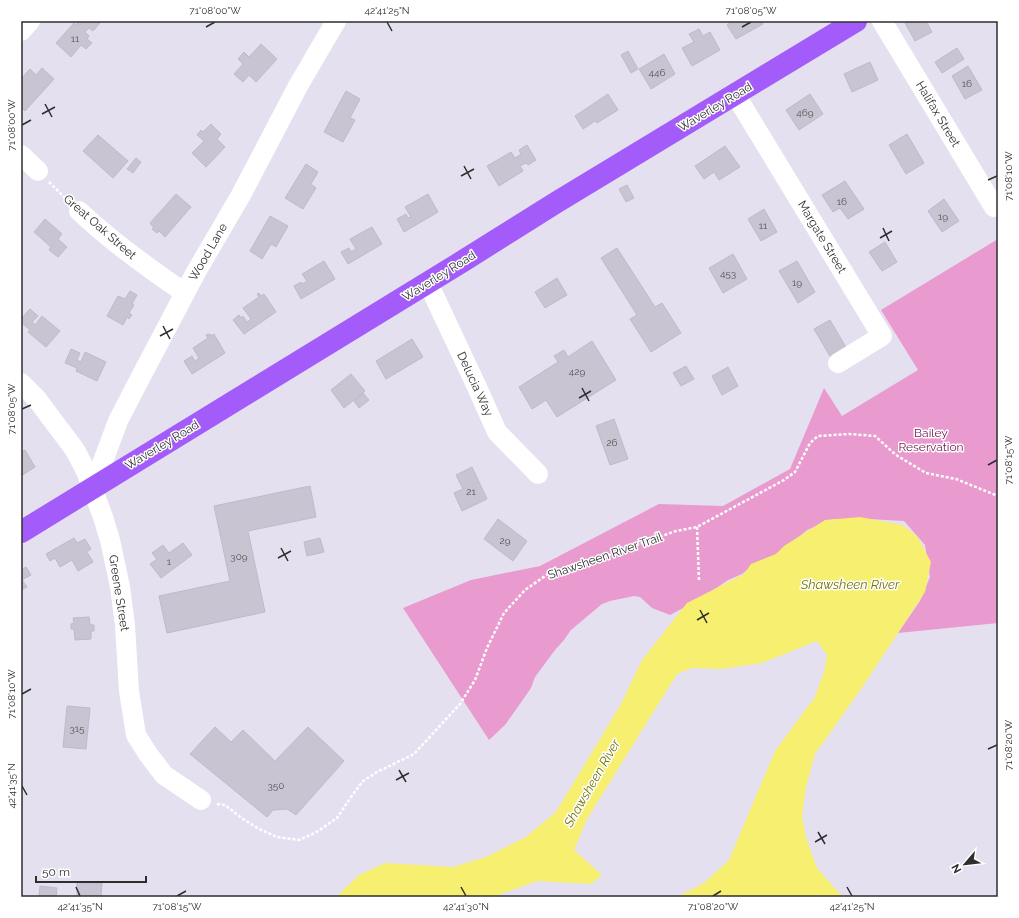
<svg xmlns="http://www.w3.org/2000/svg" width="1019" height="918" viewBox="0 0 1019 918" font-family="Raleway,sans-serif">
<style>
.green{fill:#e99ace}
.water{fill:#f6ef6f}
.building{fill:#c9c4d2;stroke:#bfb9cc}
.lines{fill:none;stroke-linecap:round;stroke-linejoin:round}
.path{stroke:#fff;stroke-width:2.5;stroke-dasharray:3 2;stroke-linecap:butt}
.minor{stroke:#fff;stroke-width:20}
.major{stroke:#a35cf9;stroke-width:22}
.ticks{fill:none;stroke:#2e2e2e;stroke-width:1.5}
.labels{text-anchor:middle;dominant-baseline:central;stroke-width:3;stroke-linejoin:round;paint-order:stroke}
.number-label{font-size:10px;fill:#555457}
.street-label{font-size:12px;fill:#2e2e2e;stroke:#fff}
.park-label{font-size:12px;fill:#721747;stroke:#fff}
.water-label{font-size:13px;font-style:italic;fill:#727509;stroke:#fff}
.neatline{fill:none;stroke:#2e2e2e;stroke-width:1.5}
.ticks-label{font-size:10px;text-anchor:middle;fill:#2e2e2e}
</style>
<rect width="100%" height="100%" fill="#e4e0f0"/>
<!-- green -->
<path class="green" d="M 998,239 L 998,623 L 898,633 L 920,601 L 930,577 L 925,545 L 904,521 L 868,519 L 833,519 L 807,530 L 786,548 L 771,557 L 757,562 L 742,574 L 728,580 L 702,598 L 670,615 L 652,608 L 640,597 L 634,596 L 610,601 L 602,604 L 571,630 L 564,640 L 555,650 L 535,677 L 531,688 L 515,711 L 505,725 L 489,740 L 403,608 L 471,580 L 540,566 L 659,504 L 723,506 L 790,469 L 824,388 L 842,416 L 918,370 L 881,310 Z"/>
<!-- water -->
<path class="water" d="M 860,517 L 902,525 L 917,536 L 931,562 L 925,592 L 859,692 L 815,754 L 806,787 L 802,816 L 806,838 L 817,868 L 839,893 L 844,897 L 677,897 L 704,883 L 729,860 L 775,751 L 815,697 L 825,668 L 827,655 L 817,641 L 762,663 L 721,669 L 692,668 L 677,674 L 587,819 L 574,850 L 602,875 L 591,884 L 537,881 L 498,895 L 496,897 L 336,897 L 359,875 L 385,863 L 453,867 L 486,857 L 526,837 L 556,812 L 621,704 L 642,660 L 687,603 L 744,574 L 751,564 L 776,554 L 784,546 L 825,520 Z"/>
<!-- building -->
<path class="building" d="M 79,21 L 98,21 L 100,23 L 93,31 L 89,28 L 85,32 L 89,36 L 87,39 L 92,43 L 86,49 L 81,45 L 71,57 L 56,43 L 74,23 L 76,25 Z
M 733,21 L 761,21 L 763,24 L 736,39 L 727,25 Z
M 909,21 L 926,21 L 932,32 L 915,41 L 905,23 Z
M 699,29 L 703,36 L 710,32 L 720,50 L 692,66 L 682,48 L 694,42 L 689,34 Z
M 261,44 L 277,59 L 256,82 L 249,75 L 243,82 L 234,74 L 243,64 L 238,59 L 244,52 L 249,57 Z
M 957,48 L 964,59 L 942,73 L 935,62 Z
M 628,51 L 638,69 L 631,73 L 621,55 Z
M 664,54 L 675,74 L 651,89 L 639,69 Z
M 870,62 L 878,80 L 852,92 L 844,74 Z
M 968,66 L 982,90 L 965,99 L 952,76 Z
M 42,68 L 54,79 L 25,111 L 21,107 L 21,79 L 30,69 L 36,75 Z
M 346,91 L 360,99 L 350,118 L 355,120 L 343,142 L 324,132 Z
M 608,94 L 618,110 L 597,123 L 595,121 L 583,129 L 575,116 Z
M 810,94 L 823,114 L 799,130 L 786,110 Z
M 211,124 L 221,134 L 217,139 L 225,147 L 206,167 L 192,153 L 204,141 L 197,135 L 201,130 L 203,132 Z
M 907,134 L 924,163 L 906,174 L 889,145 Z
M 98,135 L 128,161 L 113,178 L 83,151 Z
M 527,145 L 536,160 L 528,165 L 526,163 L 520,166 L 523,171 L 499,186 L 487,166 L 511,152 L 515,158 L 521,154 L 519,150 Z
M 725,146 L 740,167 L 719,180 L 714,172 L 704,179 L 695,166 Z
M 136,158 L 141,162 L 133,173 L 127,169 Z
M 306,164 L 318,172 L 311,184 L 316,188 L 303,209 L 285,198 Z
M 845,181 L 864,209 L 848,219 L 840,208 L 833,212 L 822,195 Z
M 627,185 L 634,198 L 626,202 L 619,189 Z
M 176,194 L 191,207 L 165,237 L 159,231 L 157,233 L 152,229 L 154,228 L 150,223 Z
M 428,194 L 438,212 L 404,232 L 397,219 L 406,214 L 408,218 L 411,217 L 405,207 Z
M 944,199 L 959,221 L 942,232 L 928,211 Z
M 764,209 L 777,232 L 761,241 L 748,219 Z
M 270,216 L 288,226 L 276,247 L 271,244 L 262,259 L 250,251 Z
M 45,219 L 62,234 L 58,239 L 67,247 L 58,257 L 49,250 L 51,247 L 34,232 Z
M 372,227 L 382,244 L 348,264 L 341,252 L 349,248 L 351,252 L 356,249 L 350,239 Z
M 885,242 L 897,262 L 882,271 L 869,252 Z
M 617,248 L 655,307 L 662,303 L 681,333 L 651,352 L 630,319 L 637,315 L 601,258 Z
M 733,254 L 747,279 L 723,293 L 709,268 Z
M 324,261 L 335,279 L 301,299 L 294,286 L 301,282 L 302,284 L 307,281 L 302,274 Z
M 797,261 L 815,292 L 798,303 L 779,271 Z
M 557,278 L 567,295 L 545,308 L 535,292 Z
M 130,291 L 137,295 L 132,304 L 134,305 L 129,313 L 132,315 L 129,319 L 127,317 L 123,325 L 107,316 L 118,296 L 125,299 Z
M 259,293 L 261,296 L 264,294 L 276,312 L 244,334 L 233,320 L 239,315 L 241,318 L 243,316 L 247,322 L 251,319 L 243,308 L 259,297 L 257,294 Z
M 30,309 L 38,316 L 32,322 L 35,325 L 42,316 L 60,331 L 46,347 L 28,332 L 30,330 L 21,322 L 21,319 Z
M 830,320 L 847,349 L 831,358 L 814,329 Z
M 210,334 L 211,336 L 214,334 L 225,353 L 192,374 L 184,361 L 192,356 L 195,361 L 199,358 L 193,348 L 208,338 L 206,335 Z
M 412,339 L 423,357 L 386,379 L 376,361 Z
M 592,341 L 616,380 L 557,417 L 546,400 L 532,409 L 519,387 L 558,362 L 554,356 L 564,350 L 568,357 Z
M 71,349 L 80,353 L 77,360 L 81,362 L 85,352 L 106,362 L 97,381 L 76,371 L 77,368 L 65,363 Z
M 686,366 L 694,379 L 681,386 L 673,373 Z
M 728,367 L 738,386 L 722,395 L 712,376 Z
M 351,374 L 365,391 L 344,408 L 331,390 Z
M 363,393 L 369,400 L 359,408 L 354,401 Z
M 614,419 L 628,459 L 610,465 L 596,426 Z
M 25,450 L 35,467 L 21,476 L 21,452 Z
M 472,467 L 487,499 L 462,511 L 454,493 L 463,489 L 456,475 Z
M 310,486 L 316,517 L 248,531 L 265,612 L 167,633 L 159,596 L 230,581 L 214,506 Z
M 498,519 L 527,541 L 513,561 L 484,539 Z
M 74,538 L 77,543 L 85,539 L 91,549 L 87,552 L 93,562 L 78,571 L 72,560 L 60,567 L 55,558 L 50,561 L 46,554 Z
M 320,538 L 324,552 L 307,556 L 304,542 Z
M 183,543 L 192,555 L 161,578 L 150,564 L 157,559 L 152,553 L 163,545 L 169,553 Z
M 26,567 L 31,575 L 22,580 L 27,587 L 21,590 L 21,570 Z
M 89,617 L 90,625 L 94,625 L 94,631 L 91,631 L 91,639 L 75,640 L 74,629 L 71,629 L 71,624 L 74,623 L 73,618 Z
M 67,706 L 90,708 L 86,749 L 63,747 Z
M 215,727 L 231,742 L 243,730 L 275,761 L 308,727 L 344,761 L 296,815 L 287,809 L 273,810 L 267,817 L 190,754 Z
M 77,882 L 102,883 L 101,897 L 77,897 Z
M 40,886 L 57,888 L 56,897 L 39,897 Z"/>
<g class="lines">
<!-- path -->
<path class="path" d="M 49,182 L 67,200
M 697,527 L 699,580
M 217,804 L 225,805 L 243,819 L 259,829 L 277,837 L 299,840 L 315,833 L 337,818 L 351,797 L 363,781 L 377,772 L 414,754 L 460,704 L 475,680 L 487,648 L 504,613 L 525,590 L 548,574 L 618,552 L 642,543 L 676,531 L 697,527 L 784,480 L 795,472 L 810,443 L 818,436 L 849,434 L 875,436 L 896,455 L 926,473 L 956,479 L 998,496"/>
<!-- minor -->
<path class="minor" d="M 882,21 L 994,207
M 21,31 L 30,21
M 735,94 L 882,336 L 838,363
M 21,155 L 38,171
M 79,211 C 112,242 148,268 185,293
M 428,283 L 476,385 L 497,432 L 538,474
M 21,383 L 36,398 L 75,450 L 86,471 L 103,517 L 110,540 L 120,587 L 125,625 L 129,691 L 136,735 L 148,754 L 164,775 L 201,800
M 93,488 L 118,421 L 135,388 L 196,272 L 241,195 L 298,86 L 336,21"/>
<!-- major -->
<path class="major" d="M 21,532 L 463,261 L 557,202 L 856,21"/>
</g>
<!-- ticks -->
<path class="ticks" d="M 387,22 L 392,31M 206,27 L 215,22M 742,27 L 751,22M 45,104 L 52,117M 42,114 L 55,107M 22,125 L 31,120M 464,166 L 471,179M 461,176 L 474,169M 988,180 L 997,176M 883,228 L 889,241M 880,238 L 892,231M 163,326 L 170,339M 160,336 L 173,329M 582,388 L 589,401M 579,398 L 591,391M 22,409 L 31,405M 988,465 L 997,460M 281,548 L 288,561M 278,558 L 291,551M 700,610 L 707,623M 697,620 L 709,613M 22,694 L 31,689M 988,749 L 997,745M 399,770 L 406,782M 396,780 L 409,773M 22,786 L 27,795M 818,832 L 825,844M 815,842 L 827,835M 76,887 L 80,896M 461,887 L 466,896M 847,887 L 852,896M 177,896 L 186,891M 713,896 L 721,891"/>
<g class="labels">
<!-- number labels -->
<g class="number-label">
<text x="75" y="38">11</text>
<text x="657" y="72">446</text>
<text x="967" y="83">16</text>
<text x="805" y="112">469</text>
<text x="842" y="201">16</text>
<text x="943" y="216">19</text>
<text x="763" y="225">11</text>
<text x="728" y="273">453</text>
<text x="797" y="282">19</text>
<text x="577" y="371">429</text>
<text x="612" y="442">26</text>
<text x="471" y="491">21</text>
<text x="505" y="540">29</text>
<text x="239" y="556">309</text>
<text x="169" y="561">1</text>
<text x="77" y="728">315</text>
<text x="276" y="785">350</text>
</g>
<!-- street labels -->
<g class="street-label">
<text transform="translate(715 107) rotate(-31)">Waverley Road</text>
<text transform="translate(938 114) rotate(59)">Halifax Street</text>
<text transform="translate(100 227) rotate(41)">Great Oak Street</text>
<text transform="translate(822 237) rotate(59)">Margate Street</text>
<text transform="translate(208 252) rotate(-60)">Wood Lane</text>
<text transform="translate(439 276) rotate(-32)">Waverley Road</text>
<text transform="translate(475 384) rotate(65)">Delucia Way</text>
<text transform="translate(162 445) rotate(-31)">Waverley Road</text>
<text transform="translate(605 556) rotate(-19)">Shawsheen River Trail</text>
<text transform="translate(119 593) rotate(81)">Greene Street</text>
</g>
<!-- park labels -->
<g class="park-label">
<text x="931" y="433">Bailey<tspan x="931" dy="14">Reservation</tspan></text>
</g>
<!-- water labels -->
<g class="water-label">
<text x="850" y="584">Shawsheen River</text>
<text transform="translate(592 783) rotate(-60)">Shawsheen River</text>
</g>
</g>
<!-- border -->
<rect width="1019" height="918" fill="none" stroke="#ffffff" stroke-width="44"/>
<!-- north arrow -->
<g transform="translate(965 864) rotate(242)" stroke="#ffffff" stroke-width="3" paint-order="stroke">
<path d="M0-3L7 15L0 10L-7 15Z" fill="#2e2e2e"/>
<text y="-6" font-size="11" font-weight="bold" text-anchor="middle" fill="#2e2e2e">N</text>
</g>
<!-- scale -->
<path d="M36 876v6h110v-6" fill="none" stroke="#2e2e2e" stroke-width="2"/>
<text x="42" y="876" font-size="12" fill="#2e2e2e" stroke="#ffffff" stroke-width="3" paint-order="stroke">50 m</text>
<rect x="22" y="22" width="975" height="874" class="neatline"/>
<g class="ticks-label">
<text x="215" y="14">71°08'00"W</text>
<text x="387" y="14">42°41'25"N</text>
<text x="751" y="14">71°08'05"W</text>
<text transform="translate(11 125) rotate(-90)" y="4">71°08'00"W</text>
<text transform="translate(1008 176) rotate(-90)" y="4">71°08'10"W</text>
<text transform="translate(11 409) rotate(-90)" y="4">71°08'05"W</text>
<text transform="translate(1008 460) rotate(-90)" y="4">71°08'15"W</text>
<text transform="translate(11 694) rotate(-90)" y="4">71°08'10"W</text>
<text transform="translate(1008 745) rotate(-90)" y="4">71°08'20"W</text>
<text transform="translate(11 786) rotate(-90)" y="4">42°41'35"N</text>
<text x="80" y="910">42°41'35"N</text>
<text x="177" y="910">71°08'15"W</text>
<text x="466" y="910">42°41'30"N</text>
<text x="713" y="910">71°08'20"W</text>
<text x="852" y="910">42°41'25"N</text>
</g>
</svg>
